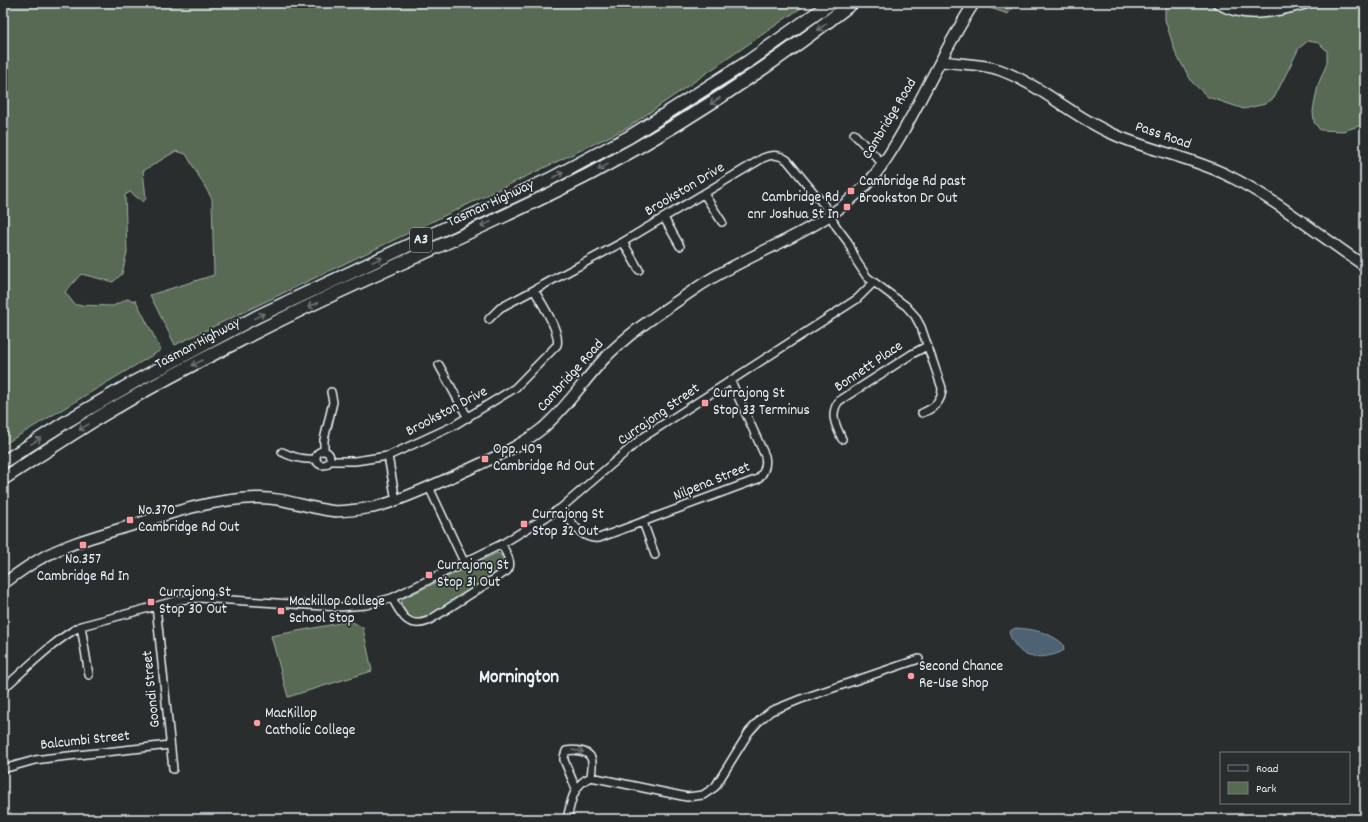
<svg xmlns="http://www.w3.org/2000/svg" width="1368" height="822" viewBox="0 0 1368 822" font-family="Dekko,sans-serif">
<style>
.green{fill:#596a53;stroke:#a0aea6}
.water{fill:#4e6272;stroke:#8c9ba8}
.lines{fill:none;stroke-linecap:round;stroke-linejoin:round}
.minor-casing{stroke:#e8f1f8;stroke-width:10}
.secondary-casing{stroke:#e8f1f8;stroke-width:13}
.motorway-casing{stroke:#e8f1f8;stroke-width:15}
.minor{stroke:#2a2d2e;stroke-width:7}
.secondary{stroke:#2a2d2e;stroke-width:10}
.motorway{stroke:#2a2d2e;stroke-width:12}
.oneway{stroke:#6c7275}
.poi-dot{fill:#ff9aa2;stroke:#2a2d2e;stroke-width:1.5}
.labels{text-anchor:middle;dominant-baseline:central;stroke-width:3.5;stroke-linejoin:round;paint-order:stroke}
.shield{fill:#2a2d2e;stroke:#afb6bb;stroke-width:1}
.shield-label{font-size:14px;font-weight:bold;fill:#e8f1f8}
.street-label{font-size:15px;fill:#e8f1f8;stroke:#2a2d2e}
.poi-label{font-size:15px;fill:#e8f1f8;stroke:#2a2d2e;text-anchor:start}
.district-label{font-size:19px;font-weight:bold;fill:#e8f1f8;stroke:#2a2d2e}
</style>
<rect width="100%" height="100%" fill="#2a2d2e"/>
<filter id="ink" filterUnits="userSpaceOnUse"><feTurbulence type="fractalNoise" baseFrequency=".025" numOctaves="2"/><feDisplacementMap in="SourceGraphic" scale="8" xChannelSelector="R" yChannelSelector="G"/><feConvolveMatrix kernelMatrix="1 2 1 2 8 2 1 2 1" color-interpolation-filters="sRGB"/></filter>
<g filter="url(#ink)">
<!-- green -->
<path class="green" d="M 3,3 L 808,3 L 627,128 L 175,345 L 150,295 L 214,275 L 212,199 L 186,154 L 176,151 L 143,171 L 146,198 L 143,202 L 130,192 L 125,195 L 127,252 L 122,274 L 113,282 L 81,274 L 65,292 L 75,305 L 113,306 L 127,299 L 136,301 L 161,350 L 3,445 Z
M 981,3 L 1015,3 L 1008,14 L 987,7 Z
M 1165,3 L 1365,3 L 1365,124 L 1343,131 L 1320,130 L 1314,122 L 1313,111 L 1318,85 L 1327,63 L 1327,51 L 1319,43 L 1308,41 L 1299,48 L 1274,98 L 1265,104 L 1244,109 L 1208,97 L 1192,82 L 1176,54 L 1165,20 Z
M 497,553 C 504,555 509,564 504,570 L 424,619 C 421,620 417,620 414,620 C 406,618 399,607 402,599 Z
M 351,621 L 363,628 L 372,671 L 288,697 L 271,636 Z"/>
<!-- water -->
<path class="water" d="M 1015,628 C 1032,629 1050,632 1063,644 L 1064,650 C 1056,656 1039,658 1029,656 C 1020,654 1011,641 1009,632 Z"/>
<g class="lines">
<!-- minor casing -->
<g class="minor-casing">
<path id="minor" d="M 854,134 L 882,163
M 704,194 L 722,222
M 664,218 L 680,246
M 623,242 L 639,270
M 534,290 L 623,242 L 763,158 C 772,154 779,154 787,160 L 824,205 L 836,226 L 848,242 L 857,262 L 867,277 L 906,306 L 915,316 L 921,327 L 942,388 C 942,402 934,408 922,413
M 439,365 L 468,418
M 842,439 C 836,426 829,414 839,401 L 912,354 L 927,346
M316 458a7 7 0 1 1 14 0a7 7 0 1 1-14 0Z
M 324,451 L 324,440 L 333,402 L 331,392
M 282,452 C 292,457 304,460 316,459
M 388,456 L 396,501
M 330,461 L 355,461 L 388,456 L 453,426 L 515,388 L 557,345 C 561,332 541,302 534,290 L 500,308 L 489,319
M 429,487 L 464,562
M 561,508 C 571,521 581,540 599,538 L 758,479 C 765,472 767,465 765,456 L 731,381
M 643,522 L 655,555
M 392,598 C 401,614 407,629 428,621 L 507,571 C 514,563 505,553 502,544
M 156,606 L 173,769
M 81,626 L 89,675
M 3,689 C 27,668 53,641 81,626 L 179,600 L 199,598 L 339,607 L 366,605 L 392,598 L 502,544 L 561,508 L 642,438 L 857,299 L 873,283
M 3,769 L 35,760 L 50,758 L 170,745
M 576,789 L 564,760 L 564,757 L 566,751 C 571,750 575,750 580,751 C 596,754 592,765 591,777
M 567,819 C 571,802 573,784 591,777 L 687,797 L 703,795 L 715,787 L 749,732 L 760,720 L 771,711 L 801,699 L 919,659"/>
</g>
<!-- secondary casing -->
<g class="secondary-casing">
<path id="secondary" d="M 1218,3 C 1245,20 1278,11 1307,3
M 941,61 C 961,65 981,63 1000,70 C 1041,85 1073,117 1113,134 C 1150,151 1191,157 1227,175 C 1276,199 1320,236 1365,266
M 3,584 C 14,576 26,567 38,560 C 69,542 105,534 139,523 C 177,511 216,499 256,498 C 283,497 307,508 333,511 C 347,512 362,509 375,507 C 403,500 428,487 454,476 C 484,462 517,449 543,428 C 567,407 582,383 603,360 C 630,331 666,309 698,287 C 754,249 819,235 867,184 C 883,167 899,139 910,119 C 931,80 950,40 974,3"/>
</g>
<!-- motorway casing -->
<g class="motorway-casing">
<path id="motorway" d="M 3,462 L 69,420 L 136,381 L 258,316 L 550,179 L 629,137 L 749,61 L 831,3
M 3,479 C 37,457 71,434 106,413 C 147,389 189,366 231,345 C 348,283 472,235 590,174 C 682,125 770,67 852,3"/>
</g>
<!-- minor -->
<use href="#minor" class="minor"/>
<!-- secondary -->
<use href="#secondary" class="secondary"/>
<!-- motorway -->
<use href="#motorway" class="motorway"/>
</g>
<!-- one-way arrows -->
<defs><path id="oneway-shaft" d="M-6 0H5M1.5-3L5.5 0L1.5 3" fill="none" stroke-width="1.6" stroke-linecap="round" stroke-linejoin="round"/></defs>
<g class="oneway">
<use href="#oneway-shaft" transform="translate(822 27) rotate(143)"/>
<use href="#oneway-shaft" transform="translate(715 101) rotate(147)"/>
<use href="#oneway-shaft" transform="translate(603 167) rotate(151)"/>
<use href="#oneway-shaft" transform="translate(558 175) rotate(-27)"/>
<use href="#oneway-shaft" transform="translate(486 224) rotate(155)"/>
<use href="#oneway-shaft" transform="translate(377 260) rotate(-25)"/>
<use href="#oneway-shaft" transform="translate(313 305) rotate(155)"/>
<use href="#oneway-shaft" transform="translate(259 316) rotate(-26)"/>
<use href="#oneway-shaft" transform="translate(197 363) rotate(152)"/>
<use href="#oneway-shaft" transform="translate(84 427) rotate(148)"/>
<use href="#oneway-shaft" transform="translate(36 441) rotate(-32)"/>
<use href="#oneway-shaft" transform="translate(578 751) rotate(8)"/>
</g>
</g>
<!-- markers -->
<g class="poi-dot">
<rect x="847" y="187" width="8" height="8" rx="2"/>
<rect x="843" y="203" width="8" height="8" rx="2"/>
<rect x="701" y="399" width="8" height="8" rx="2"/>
<rect x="481" y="455" width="8" height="8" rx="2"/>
<rect x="126" y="516" width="8" height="8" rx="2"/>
<rect x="520" y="520" width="8" height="8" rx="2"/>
<rect x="79" y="541" width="8" height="8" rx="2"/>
<rect x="425" y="571" width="8" height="8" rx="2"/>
<rect x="147" y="598" width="8" height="8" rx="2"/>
<rect x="277" y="607" width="8" height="8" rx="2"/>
<circle cx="911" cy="676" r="4"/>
<circle cx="257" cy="723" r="4"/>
</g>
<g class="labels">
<!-- shield labels -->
<rect class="shield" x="410" y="228" width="22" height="24" rx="3"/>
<g class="shield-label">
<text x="421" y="240">A3</text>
</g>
<!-- street labels -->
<g class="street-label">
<text transform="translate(890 119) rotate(-59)">Cambridge Road</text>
<text transform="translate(1163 136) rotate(19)">Pass Road</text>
<text transform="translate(685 190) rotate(-31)">Brookston Drive</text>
<text transform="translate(491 204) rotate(-25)">Tasman Highway</text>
<text transform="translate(198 344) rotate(-28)">Tasman Highway</text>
<text transform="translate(869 367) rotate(-34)">Bonnett Place</text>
<text transform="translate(571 376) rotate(-48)">Cambridge Road</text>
<text transform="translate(447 412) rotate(-28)">Brookston Drive</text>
<text transform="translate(659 415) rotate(-35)">Currajong Street</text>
<text transform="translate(712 482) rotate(-22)">Nilpena Street</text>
<text transform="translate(152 689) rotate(-96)">Goondi Street</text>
<text transform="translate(85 741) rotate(-6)">Balcumbi Street</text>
</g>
<!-- poi labels -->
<g class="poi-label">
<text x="859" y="182">Cambridge Rd past<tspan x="859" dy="17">Brookston Dr Out</tspan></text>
<text x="839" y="198" text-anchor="end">Cambridge Rd<tspan x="839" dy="17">cnr Joshua St In</tspan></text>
<text x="713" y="394">Currajong St<tspan x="713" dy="17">Stop 33 Terminus</tspan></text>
<text x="493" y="450">Opp. 409<tspan x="493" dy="17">Cambridge Rd Out</tspan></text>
<text x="138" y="511">No.370<tspan x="138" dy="17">Cambridge Rd Out</tspan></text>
<text x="532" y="515">Currajong St<tspan x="532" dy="17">Stop 32 Out</tspan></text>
<text x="83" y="560" text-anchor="middle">No.357<tspan x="83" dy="17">Cambridge Rd In</tspan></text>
<text x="437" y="566">Currajong St<tspan x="437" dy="17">Stop 31 Out</tspan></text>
<text x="159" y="593">Currajong St<tspan x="159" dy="17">Stop 30 Out</tspan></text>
<text x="289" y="602">Mackillop College<tspan x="289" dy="17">School Stop</tspan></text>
<text x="919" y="667">Second Chance<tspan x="919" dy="17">Re-Use Shop</tspan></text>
<text x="265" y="714">MacKillop<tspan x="265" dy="17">Catholic College</tspan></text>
</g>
<!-- district labels -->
<g class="district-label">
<text x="519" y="678">Mornington</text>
</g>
</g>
<!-- margin -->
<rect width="1368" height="822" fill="none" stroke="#2a2d2e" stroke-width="16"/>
<rect x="8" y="8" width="1352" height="806" fill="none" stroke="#e8f1f8" stroke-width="1.5" filter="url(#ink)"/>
<!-- legend -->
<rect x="1220" y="752" width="130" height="52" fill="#2a2d2e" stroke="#767b7f"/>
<rect x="1228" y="765" width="20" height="6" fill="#2a2d2e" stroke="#767b7f"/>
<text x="1256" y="772" font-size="12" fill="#e8f1f8">Road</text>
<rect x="1228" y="782" width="20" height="12" fill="#596a53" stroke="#767b7f"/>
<text x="1256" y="792" font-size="12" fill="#e8f1f8">Park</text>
</svg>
